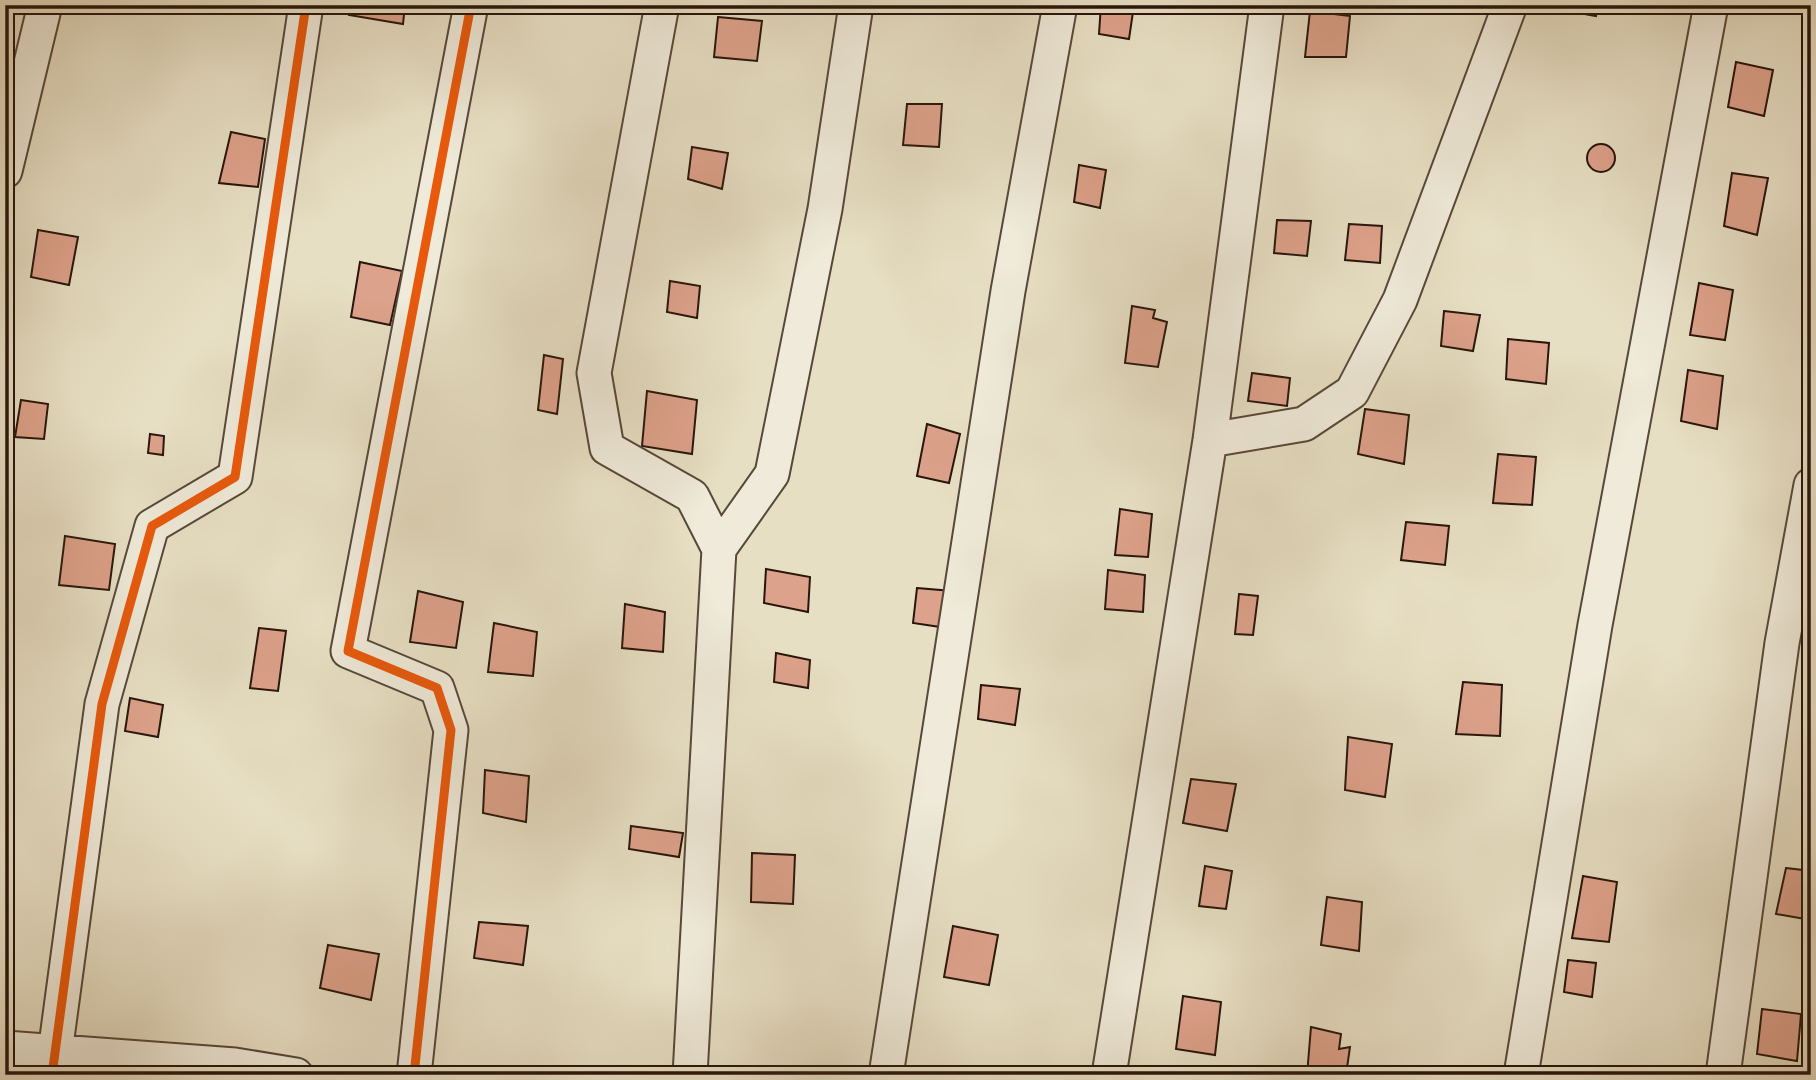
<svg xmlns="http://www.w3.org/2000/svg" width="1816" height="1080" viewBox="0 0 1816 1080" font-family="'EB Garamond',serif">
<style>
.building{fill:#dda28b;stroke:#29150b;stroke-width:2}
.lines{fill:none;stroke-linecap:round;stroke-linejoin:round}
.minor-casing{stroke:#584839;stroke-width:37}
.minor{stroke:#efead9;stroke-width:33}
.cycleway-casing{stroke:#efead9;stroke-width:13}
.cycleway{stroke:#e8590c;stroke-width:9}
</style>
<rect width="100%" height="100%" fill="#e7dfc4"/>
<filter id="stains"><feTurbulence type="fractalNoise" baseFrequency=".00286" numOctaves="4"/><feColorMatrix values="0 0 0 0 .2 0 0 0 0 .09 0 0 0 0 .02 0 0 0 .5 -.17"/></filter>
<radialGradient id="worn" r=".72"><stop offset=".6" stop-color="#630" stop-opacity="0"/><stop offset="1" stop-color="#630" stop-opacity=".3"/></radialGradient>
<!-- building -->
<path class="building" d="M 351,5 L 405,5 L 403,24 L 349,15 Z
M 1101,5 L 1134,5 L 1129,39 L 1099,34 Z
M 1552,5 L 1598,5 L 1596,16 L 1551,8 Z
M 1310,11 L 1350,16 L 1346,57 L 1305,57 Z
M 718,17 L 762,21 L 757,61 L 714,57 Z
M 1736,62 L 1773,70 L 1764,116 L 1728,107 Z
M 907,104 L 942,104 L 939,147 L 903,145 Z
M 231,132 L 265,139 L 258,187 L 219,183 Z
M1587 158a14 14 0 1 1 28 0a14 14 0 1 1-28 0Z
M 692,147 L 728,153 L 722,189 L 688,179 Z
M 1079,165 L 1106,170 L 1100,208 L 1074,202 Z
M 1732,173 L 1768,178 L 1757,235 L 1724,226 Z
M 1277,220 L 1311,221 L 1307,256 L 1274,253 Z
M 1349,224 L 1382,226 L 1380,263 L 1345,260 Z
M 38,230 L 78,237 L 69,285 L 31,277 Z
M 360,262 L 402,271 L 390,325 L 351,317 Z
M 670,281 L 700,286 L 697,318 L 667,312 Z
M 1699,283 L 1733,290 L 1725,340 L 1690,335 Z
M 1132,306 L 1155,310 L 1153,318 L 1167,322 L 1158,367 L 1125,363 Z
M 1444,311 L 1480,315 L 1473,351 L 1441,346 Z
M 1508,339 L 1549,343 L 1546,384 L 1506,379 Z
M 544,355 L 563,359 L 557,414 L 538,410 Z
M 1688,370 L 1723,376 L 1717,429 L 1681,421 Z
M 1252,373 L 1290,378 L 1287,406 L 1248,401 Z
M 647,391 L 697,400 L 692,454 L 642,446 Z
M 21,400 L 48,404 L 44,439 L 15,437 Z
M 1365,409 L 1409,415 L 1404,464 L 1358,454 Z
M 927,424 L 960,434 L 949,483 L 917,476 Z
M 150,434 L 164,436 L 163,455 L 148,453 Z
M 1498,454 L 1536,457 L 1532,505 L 1493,503 Z
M 1120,509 L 1152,514 L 1148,557 L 1115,555 Z
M 1406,522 L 1449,526 L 1445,565 L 1401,560 Z
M 65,536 L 115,544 L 109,590 L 59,585 Z
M 766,569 L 810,577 L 808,612 L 764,603 Z
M 1108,570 L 1145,575 L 1143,612 L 1105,609 Z
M 917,588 L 952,591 L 947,628 L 913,623 Z
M 418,591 L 463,602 L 456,648 L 410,642 Z
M 1239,594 L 1258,596 L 1253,635 L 1235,634 Z
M 625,604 L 665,612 L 663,652 L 622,648 Z
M 494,623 L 537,632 L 533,676 L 488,672 Z
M 259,628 L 286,631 L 278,691 L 250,688 Z
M 776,653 L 810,660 L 808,688 L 774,682 Z
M 1463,682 L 1502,685 L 1500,736 L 1456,734 Z
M 981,685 L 1020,689 L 1015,725 L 978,719 Z
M 130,698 L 163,705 L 158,737 L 125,731 Z
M 1348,737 L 1392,744 L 1385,797 L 1345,790 Z
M 485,770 L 529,776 L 526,822 L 483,813 Z
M 1191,779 L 1236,784 L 1227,831 L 1183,823 Z
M 631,826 L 683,833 L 679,857 L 629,849 Z
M 752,853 L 795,855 L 793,904 L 751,902 Z
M 1205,866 L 1232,871 L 1226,909 L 1199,906 Z
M 1786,868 L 1811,871 L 1811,920 L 1776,914 Z
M 1583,876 L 1617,882 L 1609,942 L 1572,938 Z
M 1327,897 L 1362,902 L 1359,951 L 1321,945 Z
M 479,922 L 528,926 L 523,965 L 474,958 Z
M 953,926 L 998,935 L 989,985 L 944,977 Z
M 328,945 L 379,954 L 371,1000 L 320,988 Z
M 1568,960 L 1596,963 L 1592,997 L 1564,992 Z
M 1183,996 L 1221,1002 L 1215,1055 L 1176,1049 Z
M 1762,1009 L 1801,1014 L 1797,1061 L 1757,1054 Z
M 1311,1027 L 1341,1034 L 1339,1049 L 1350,1047 L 1346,1075 L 1307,1075 Z"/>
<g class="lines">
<!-- minor casing -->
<g class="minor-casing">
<path id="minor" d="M 662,5 L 594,373 L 607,448 L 692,496 L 719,549
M 5,171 L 45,5
M 1210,440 L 1304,424 L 1352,392 L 1400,300 L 1510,5
M 5,1048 L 235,1065 L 296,1075
M 52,1075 L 102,704 L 152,526 L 235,477 L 306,5
M 414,1075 L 451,730 L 437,688 L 348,651 L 471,5
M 690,1075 L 719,549 L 772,474 L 825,209 L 856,5
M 886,1075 L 1008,291 L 1060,5
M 1109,1075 L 1210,440 L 1267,5
M 1521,1075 L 1595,625 L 1711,5
M 1723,1075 L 1782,643 L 1811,485"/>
</g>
<!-- minor -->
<use href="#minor" class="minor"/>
<!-- cycleway casing -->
<g class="cycleway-casing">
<path id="cycleway" d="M 52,1075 L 102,704 L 152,526 L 235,477 L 306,5
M 414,1075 L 451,730 L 437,688 L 348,651 L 471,5"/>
</g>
<!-- cycleway -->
<use href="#cycleway" class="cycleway"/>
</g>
<!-- margin -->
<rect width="1816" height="1080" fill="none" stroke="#e7dfc4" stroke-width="28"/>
<rect x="7" y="7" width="1802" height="1066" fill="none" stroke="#29150b" stroke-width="3.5"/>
<rect x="14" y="14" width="1788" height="1052" fill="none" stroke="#29150b" stroke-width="2"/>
<rect width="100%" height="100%" filter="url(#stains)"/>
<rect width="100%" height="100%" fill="url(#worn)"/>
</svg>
